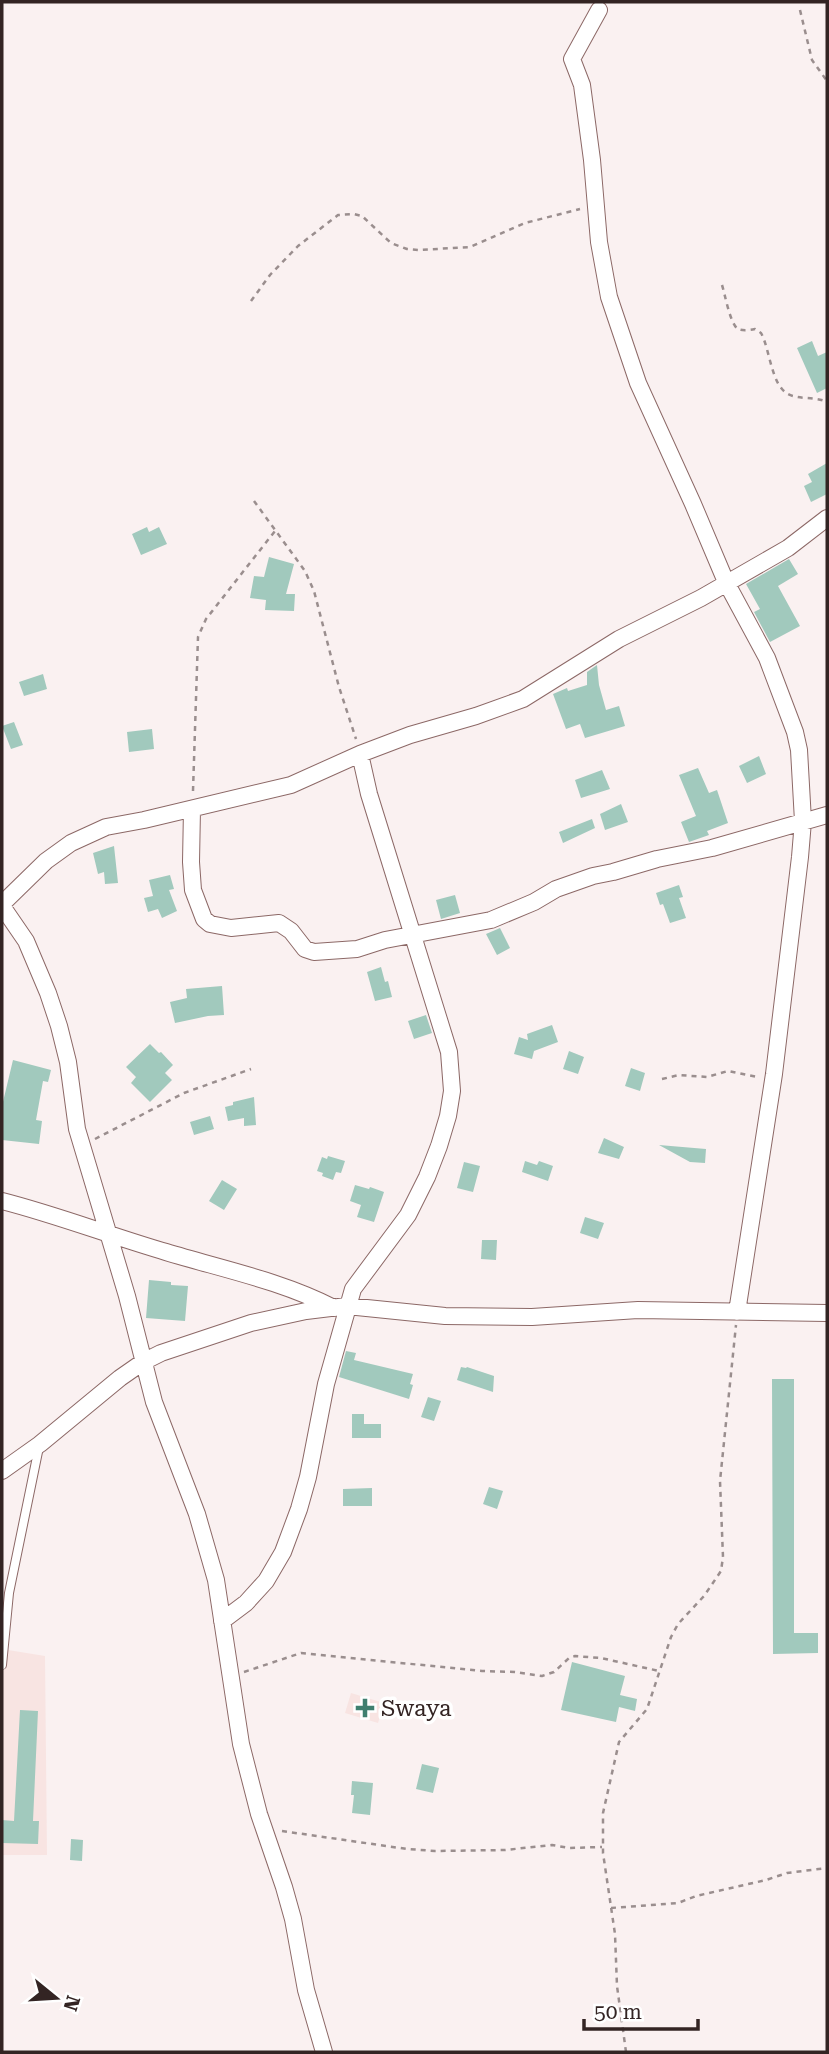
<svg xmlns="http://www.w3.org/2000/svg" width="829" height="2054" viewBox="0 0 829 2054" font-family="'Roboto Serif',serif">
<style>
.built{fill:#f8e4e2}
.building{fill:#a1c9bd}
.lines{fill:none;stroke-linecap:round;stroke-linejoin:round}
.service-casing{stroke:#8c6866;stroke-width:10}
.minor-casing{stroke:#8c6866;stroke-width:18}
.path{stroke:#9a8e8e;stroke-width:2.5;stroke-dasharray:5 5;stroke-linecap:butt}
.service{stroke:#fff;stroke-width:8}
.minor{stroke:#fff;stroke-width:16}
.poi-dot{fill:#3f7f6f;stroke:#fff;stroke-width:2.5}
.labels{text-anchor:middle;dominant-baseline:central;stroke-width:7;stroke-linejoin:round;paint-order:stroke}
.poi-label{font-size:23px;fill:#332423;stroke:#fff;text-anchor:start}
</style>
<rect width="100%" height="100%" fill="#faf1f1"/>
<!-- built -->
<path class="built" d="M 2,1649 L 45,1656 L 47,1855 L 2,1855 Z
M 351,1693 L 384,1703 L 378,1723 L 345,1713 Z"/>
<!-- building -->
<path class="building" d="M 812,341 L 818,356 L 827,352 L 827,388 L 817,393 L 797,348 Z
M 827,463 L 827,494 L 811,502 L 804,486 L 812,482 L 808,474 Z
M 147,527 L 149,532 L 159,527 L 167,544 L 141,555 L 132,534 Z
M 269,557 L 294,564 L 286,594 L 295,594 L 294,611 L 265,610 L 266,600 L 250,598 L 254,576 L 264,577 Z
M 789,559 L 798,574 L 778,586 L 800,626 L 770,642 L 754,612 L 760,609 L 746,584 Z
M 597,665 L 599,685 L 606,710 L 619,706 L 625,726 L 585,738 L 580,724 L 566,729 L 553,694 L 567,688 L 568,691 L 587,685 L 587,672 Z
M 43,674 L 47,689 L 24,696 L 19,682 Z
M 14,722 L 23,745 L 11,749 L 2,726 Z
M 152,729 L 154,749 L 129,752 L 127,732 Z
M 759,756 L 766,774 L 747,783 L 739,766 Z
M 698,768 L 709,793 L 717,790 L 728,823 L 707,831 L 709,835 L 689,842 L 681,822 L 696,816 L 679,775 Z
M 602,770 L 610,789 L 581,798 L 575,780 Z
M 621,804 L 628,822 L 605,830 L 600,814 Z
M 592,819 L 595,828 L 563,843 L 559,832 Z
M 114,846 L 118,883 L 105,884 L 104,872 L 98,874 L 93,853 Z
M 170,875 L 174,889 L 169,890 L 177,911 L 162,918 L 158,909 L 148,912 L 144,898 L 153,896 L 149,880 Z
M 679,885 L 683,897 L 679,898 L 686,918 L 670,923 L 663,904 L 660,905 L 656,893 Z
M 455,895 L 460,913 L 441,919 L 436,900 Z
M 500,928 L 510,948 L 497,955 L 486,934 Z
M 381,967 L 385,982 L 388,981 L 392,997 L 375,1001 L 367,972 Z
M 222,986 L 224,1015 L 208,1016 L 175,1023 L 170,1002 L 187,998 L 186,989 Z
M 426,1015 L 432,1033 L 414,1039 L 408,1021 Z
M 552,1025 L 558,1042 L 534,1051 L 532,1059 L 514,1054 L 519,1037 L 528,1040 L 527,1034 Z
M 150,1044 L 159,1053 L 161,1052 L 173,1065 L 165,1073 L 172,1080 L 150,1102 L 131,1083 L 136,1077 L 126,1067 Z
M 569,1051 L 584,1057 L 578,1074 L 563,1069 Z
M 13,1060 L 51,1070 L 48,1082 L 43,1081 L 36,1120 L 42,1121 L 39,1144 L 2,1140 L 2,1106 Z
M 631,1068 L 645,1073 L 640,1091 L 625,1086 Z
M 254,1097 L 256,1125 L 244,1126 L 244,1118 L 228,1121 L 225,1107 L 233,1105 L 233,1102 Z
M 210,1116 L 214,1129 L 194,1135 L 190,1122 Z
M 604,1138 L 624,1147 L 619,1159 L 598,1153 Z
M 659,1145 L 706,1149 L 705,1163 L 690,1162 Z
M 328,1156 L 345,1161 L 341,1173 L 336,1172 L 333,1180 L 322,1176 L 323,1173 L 317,1171 L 322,1157 L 327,1159 Z
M 525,1161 L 537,1165 L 539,1161 L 553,1166 L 548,1181 L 522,1172 Z
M 464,1162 L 480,1166 L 473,1192 L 457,1188 Z
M 222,1180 L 237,1189 L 224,1210 L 209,1201 Z
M 355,1185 L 369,1189 L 370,1187 L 384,1192 L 374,1222 L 357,1217 L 361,1205 L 350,1201 Z
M 585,1217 L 604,1223 L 598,1239 L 580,1233 Z
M 482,1240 L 497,1240 L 496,1260 L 481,1259 Z
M 149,1280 L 171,1282 L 171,1285 L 188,1286 L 185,1321 L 146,1318 Z
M 346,1351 L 356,1353 L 354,1360 L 413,1374 L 410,1384 L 413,1385 L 409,1399 L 339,1377 Z
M 461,1367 L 466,1368 L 467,1367 L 494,1376 L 493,1392 L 457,1380 Z
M 772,1379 L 794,1379 L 794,1633 L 818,1633 L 818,1653 L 773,1654 Z
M 428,1397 L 441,1401 L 434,1421 L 421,1417 Z
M 352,1414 L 364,1414 L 364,1424 L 381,1424 L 381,1438 L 352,1438 Z
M 489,1487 L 503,1491 L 497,1509 L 483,1504 Z
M 372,1488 L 372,1506 L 343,1506 L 343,1489 Z
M 572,1662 L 625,1676 L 620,1695 L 637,1699 L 635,1711 L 619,1707 L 616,1722 L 561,1710 Z
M 20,1710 L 38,1711 L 33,1821 L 39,1821 L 38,1844 L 2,1843 L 2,1820 L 14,1821 Z
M 422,1764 L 439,1768 L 433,1793 L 416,1789 Z
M 352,1781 L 373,1783 L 370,1815 L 352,1813 L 354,1795 L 351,1795 Z
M 71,1839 L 83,1840 L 82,1861 L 70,1860 Z"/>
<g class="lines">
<!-- service casing -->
<g class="service-casing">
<path id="service" d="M 2,1665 L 9,1593 L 39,1447"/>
</g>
<!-- minor casing -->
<g class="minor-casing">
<path id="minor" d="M 599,10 L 572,59 L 582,85 L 592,160 L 599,242 L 609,297 L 638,383 L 693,504 L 726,582 L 767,658 L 795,732 L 799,750 L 803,821 L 800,857 L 774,1074 L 737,1312
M 192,809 L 191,862 L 193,890 L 204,919 L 210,924 L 231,928 L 279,923 L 291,931 L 305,949 L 314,952 L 357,949 L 385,940 L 491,920 L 534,902 L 556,889 L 593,876 L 613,872 L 657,859 L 712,848 L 827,815
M 2,904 L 46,861 L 71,843 L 106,827 L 144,820 L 291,785 L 360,754 L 410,735 L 476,716 L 523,699 L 619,639 L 701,598 L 788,548 L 827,518
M 2,906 L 26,941 L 48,993 L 59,1026 L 68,1062 L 77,1129 L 127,1296 L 154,1402 L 197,1514 L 216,1580 L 241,1744 L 259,1814 L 284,1887 L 293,1919 L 306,1990 L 324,2052
M 2,1201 C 57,1215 111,1236 166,1252 C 222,1269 282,1281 334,1308
M 2,1471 L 40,1444 L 120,1378 L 143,1362 L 161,1353 L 251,1323 L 306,1311 L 347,1306 L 445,1316 L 532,1317 L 638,1310 L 827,1313
M 222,1621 L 246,1603 L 266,1581 L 283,1552 L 299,1509 L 308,1477 L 326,1384 L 353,1289 L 408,1215 L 427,1177 L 439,1146 L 448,1116 L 452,1091 L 449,1052 L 369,794 L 360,754"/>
</g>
<!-- path -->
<path class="path" d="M 800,10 L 812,60 L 827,81
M 722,285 C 725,294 730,324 738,329 C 743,331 750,330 755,329 L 761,333 C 770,349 771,385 788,394 C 799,400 814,396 827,402
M 251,301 L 270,275 L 298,246 L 338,215 L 354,214 L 362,216 L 391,243 L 407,249 L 419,250 L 470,247 L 525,223 L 580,209
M 254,501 L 305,571 L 314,591 L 339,687 L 356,739
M 193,791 L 198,637 L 206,619 L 275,531
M 662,1079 L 679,1075 L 707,1077 L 728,1071 L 757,1077
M 95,1139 L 184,1093 L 251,1069
M 244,1672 L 301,1653 L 482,1671 L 515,1672 L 542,1676 L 554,1672 L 569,1658 L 575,1656 L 601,1658 L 659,1671
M 282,1831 L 407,1849 L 435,1851 L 505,1850 L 552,1845 L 569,1848 L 602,1847
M 611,1908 L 678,1903 L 696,1896 L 766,1880 L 787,1873 L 827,1868
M 626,2052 L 617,1986 L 615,1934 L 603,1853 L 603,1813 L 619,1742 L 647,1709 L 671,1637 L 678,1624 L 704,1596 L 721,1571 L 723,1557 L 720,1481 L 736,1325"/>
<!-- service -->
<use href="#service" class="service"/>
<!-- minor -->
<use href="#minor" class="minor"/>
</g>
<!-- markers -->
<path class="poi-dot" d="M361.5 1697.5h7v7h7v7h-7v7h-7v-7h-7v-7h7z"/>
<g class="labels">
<!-- poi labels -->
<g class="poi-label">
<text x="381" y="1708">Swaya</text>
</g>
</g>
<!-- border -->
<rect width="829" height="2054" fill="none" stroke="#332423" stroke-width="7"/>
<!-- north arrow -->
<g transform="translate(56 1998) rotate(108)" stroke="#ffffff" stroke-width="5" paint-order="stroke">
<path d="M0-5L12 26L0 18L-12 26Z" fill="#332423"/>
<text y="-10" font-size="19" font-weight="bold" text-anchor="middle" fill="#332423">N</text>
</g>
<!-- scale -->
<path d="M584 2019v10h114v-10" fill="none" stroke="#332423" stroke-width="3.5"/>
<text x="594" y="2019" font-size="21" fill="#332423" stroke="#ffffff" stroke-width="5" paint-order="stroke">50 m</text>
</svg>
